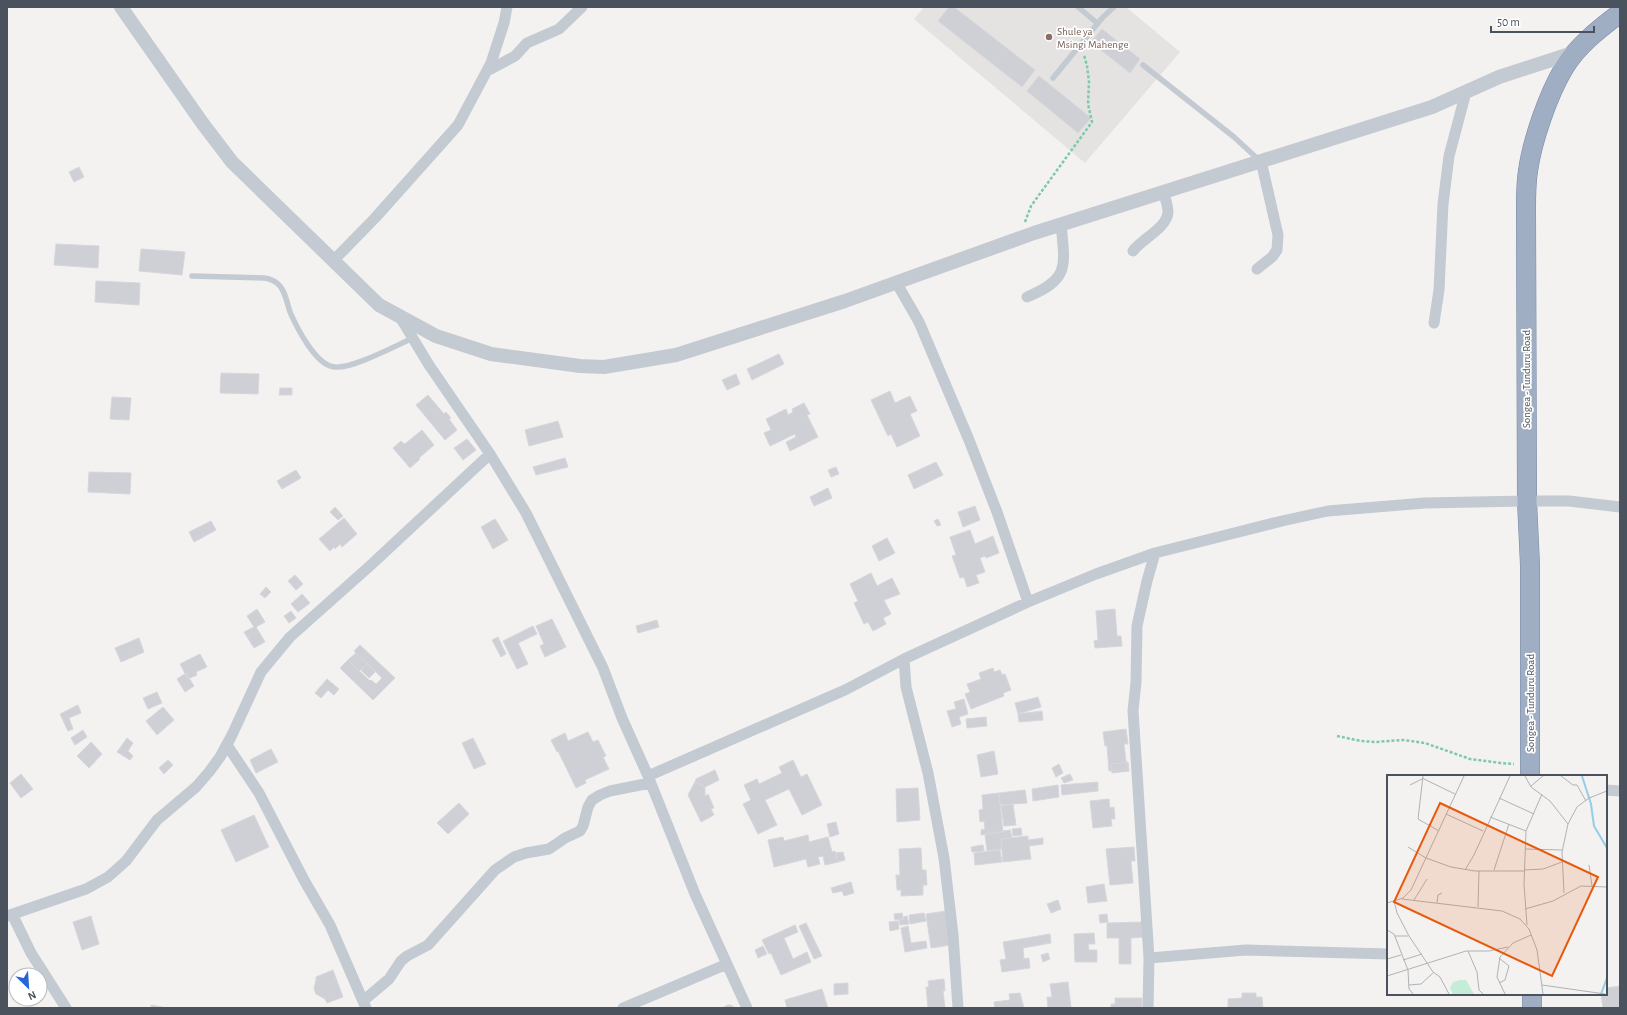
<svg xmlns="http://www.w3.org/2000/svg" width="1627" height="1015" viewBox="0 0 1627 1015" font-family="'Alegreya Sans',sans-serif">
<style>
.education{fill:#e4e3e2}
.building{fill:#cfd0d5;stroke:#d6d7dc}
.lines{fill:none;stroke-linecap:round;stroke-linejoin:round}
.trunk-casing{stroke:#788aa8;stroke-width:20}
.path{stroke:#7ec9ab;stroke-width:2.5;stroke-dasharray:3 2;stroke-linecap:butt}
.service{stroke:#c3cad2;stroke-width:5.5}
.minor{stroke:#c3cad2;stroke-width:11}
.tertiary{stroke:#c3cad2;stroke-width:14}
.trunk{stroke:#a0aec4;stroke-width:19}
.education-dot{fill:#8d6e63;stroke:#fff;stroke-width:1.5}
.labels{text-anchor:middle;dominant-baseline:central;stroke-width:3.5;stroke-linejoin:round;paint-order:stroke}
.education-label{font-size:11px;fill:#785e54;stroke:#fff;text-anchor:start}
.street-label{font-size:11px;fill:#4a535d;stroke:#fff}
.inset-river{fill:none;stroke:#94cee6;stroke-width:2}
.inset-road{fill:none;stroke:#afb2b6;stroke-width:1}
.view{fill:#e8590c;fill-opacity:0.15;stroke:#e8590c;stroke-width:2}
.inset-edge{fill:none;stroke:#4a535d;stroke-width:2}
</style>
<rect width="100%" height="100%" fill="#f3f2f1"/>
<!-- education -->
<path class="education" d="M 924,7 L 1126,7 L 1180,52 L 1085,163 L 914,19 Z"/>
<!-- building -->
<path class="building" d="M 949,7 L 954,7 L 1035,70 L 1022,87 L 938,21 Z
M 1102,29 L 1140,59 L 1130,73 L 1091,42 Z
M 1039,76 L 1091,118 L 1078,133 L 1027,91 Z
M 79,167 L 84,177 L 74,182 L 69,172 Z
M 56,244 L 99,246 L 98,268 L 54,265 Z
M 141,249 L 185,252 L 182,275 L 139,271 Z
M 96,281 L 140,283 L 139,305 L 95,302 Z
M 779,354 L 784,364 L 752,380 L 747,369 Z
M 221,373 L 259,374 L 258,394 L 220,393 Z
M 736,374 L 740,384 L 727,390 L 722,380 Z
M 280,388 L 292,388 L 292,395 L 279,395 Z
M 890,391 L 895,403 L 910,396 L 917,411 L 910,414 L 920,436 L 897,447 L 891,434 L 888,436 L 871,400 Z
M 428,395 L 444,414 L 446,412 L 451,418 L 449,419 L 457,430 L 445,440 L 416,405 Z
M 112,397 L 131,398 L 129,420 L 110,419 Z
M 804,403 L 810,414 L 807,415 L 818,437 L 790,451 L 786,442 L 796,437 L 795,434 L 770,446 L 764,433 L 771,430 L 766,419 L 786,409 L 788,415 L 793,412 L 792,409 Z
M 558,421 L 563,437 L 529,446 L 525,430 Z
M 422,430 L 434,445 L 419,458 L 420,459 L 410,468 L 393,448 L 401,441 L 404,444 L 406,443 Z
M 467,439 L 476,450 L 463,460 L 454,448 Z
M 565,458 L 568,467 L 536,475 L 533,467 Z
M 936,462 L 943,475 L 914,489 L 908,475 Z
M 836,467 L 839,474 L 831,477 L 828,470 Z
M 296,470 L 301,478 L 282,489 L 277,481 Z
M 89,472 L 131,473 L 130,494 L 88,492 Z
M 828,488 L 832,498 L 814,506 L 810,497 Z
M 975,506 L 980,520 L 963,527 L 958,512 Z
M 335,507 L 343,516 L 338,520 L 330,512 Z
M 344,518 L 357,534 L 342,547 L 340,544 L 335,549 L 334,547 L 330,551 L 319,539 Z
M 495,519 L 508,540 L 493,549 L 481,527 Z
M 938,519 L 941,525 L 937,526 L 934,521 Z
M 211,521 L 216,530 L 194,542 L 189,532 Z
M 970,530 L 975,544 L 993,536 L 999,553 L 986,558 L 985,556 L 980,558 L 985,572 L 976,575 L 979,583 L 967,587 L 964,577 L 960,578 L 952,556 L 956,555 L 950,537 Z
M 887,538 L 895,553 L 879,561 L 872,546 Z
M 871,573 L 877,586 L 892,578 L 900,594 L 884,600 L 891,614 L 883,618 L 886,624 L 873,631 L 868,622 L 864,624 L 854,603 L 858,601 L 850,584 Z
M 295,575 L 303,584 L 296,590 L 288,581 Z
M 266,587 L 271,592 L 265,598 L 260,594 Z
M 302,594 L 310,603 L 298,612 L 291,604 Z
M 257,609 L 265,622 L 256,627 L 265,642 L 254,648 L 244,632 L 254,627 L 247,616 Z
M 1115,609 L 1117,636 L 1121,636 L 1122,646 L 1095,648 L 1094,641 L 1098,640 L 1096,611 Z
M 291,611 L 296,618 L 289,623 L 284,616 Z
M 552,619 L 566,647 L 545,657 L 540,646 L 544,644 L 536,626 Z
M 657,620 L 659,627 L 638,633 L 636,626 Z
M 533,626 L 537,634 L 518,643 L 528,664 L 517,669 L 503,641 Z
M 498,637 L 506,654 L 501,657 L 492,640 Z
M 139,638 L 144,652 L 121,662 L 115,648 Z
M 360,645 L 395,678 L 373,700 L 340,668 L 348,660 L 370,681 L 371,680 L 376,684 L 382,678 L 354,651 Z
M 356,653 L 367,664 L 359,671 L 348,660 Z
M 200,654 L 207,667 L 196,672 L 197,675 L 188,679 L 180,664 Z
M 367,664 L 375,672 L 369,678 L 361,670 Z
M 993,668 L 994,672 L 1000,670 L 1002,675 L 1005,674 L 1011,690 L 1003,693 L 1004,696 L 971,709 L 965,694 L 970,692 L 967,684 L 981,679 L 979,673 Z
M 186,673 L 194,686 L 185,692 L 177,679 Z
M 327,679 L 339,689 L 334,695 L 328,690 L 321,698 L 315,693 Z
M 157,692 L 162,703 L 148,709 L 143,698 Z
M 1038,697 L 1041,707 L 1018,714 L 1015,703 Z
M 964,699 L 968,714 L 959,717 L 961,724 L 952,727 L 947,711 L 956,709 L 954,702 Z
M 78,705 L 81,713 L 69,718 L 73,729 L 68,731 L 60,714 Z
M 163,707 L 174,720 L 157,735 L 146,721 Z
M 1042,711 L 1043,720 L 1019,722 L 1018,714 Z
M 986,717 L 987,726 L 967,728 L 966,719 Z
M 1126,729 L 1128,744 L 1124,744 L 1127,769 L 1109,771 L 1107,746 L 1105,746 L 1103,732 Z
M 83,730 L 87,737 L 75,745 L 71,738 Z
M 588,732 L 593,742 L 598,740 L 606,756 L 603,757 L 609,769 L 585,780 L 586,783 L 576,788 L 558,751 L 557,752 L 551,740 L 565,733 L 568,741 Z
M 127,738 L 133,743 L 128,751 L 133,756 L 130,760 L 117,752 Z
M 473,738 L 486,764 L 474,769 L 462,743 Z
M 91,742 L 102,754 L 89,768 L 77,756 Z
M 271,749 L 278,762 L 256,773 L 250,760 Z
M 994,751 L 998,774 L 981,777 L 977,755 Z
M 168,760 L 173,765 L 164,774 L 159,768 Z
M 793,760 L 801,777 L 807,774 L 822,805 L 802,815 L 789,789 L 765,800 L 777,825 L 758,834 L 743,804 L 751,800 L 744,785 L 757,779 L 759,784 L 782,773 L 779,767 Z
M 1128,762 L 1129,771 L 1112,773 L 1111,764 Z
M 1059,764 L 1063,773 L 1056,777 L 1052,768 Z
M 715,770 L 719,780 L 705,787 L 695,782 L 696,779 Z
M 21,774 L 33,789 L 21,798 L 10,783 Z
M 1070,774 L 1073,780 L 1064,783 L 1061,778 Z
M 695,782 L 705,787 L 705,796 L 708,794 L 714,808 L 711,809 L 714,815 L 701,822 L 688,795 Z
M 1098,782 L 1098,791 L 1062,795 L 1061,785 Z
M 1058,785 L 1059,797 L 1033,801 L 1032,789 Z
M 918,788 L 920,820 L 897,822 L 896,789 Z
M 1025,790 L 1027,803 L 1000,805 L 999,793 Z
M 999,793 L 1003,832 L 981,835 L 981,830 L 985,829 L 984,821 L 980,822 L 979,810 L 983,809 L 982,795 Z
M 1109,799 L 1110,808 L 1114,807 L 1115,819 L 1111,819 L 1112,826 L 1093,828 L 1090,801 Z
M 459,803 L 469,814 L 448,834 L 437,823 Z
M 1013,804 L 1016,825 L 1004,826 L 1001,806 Z
M 254,815 L 269,847 L 236,862 L 221,830 Z
M 836,822 L 839,834 L 830,837 L 827,824 Z
M 1021,828 L 1022,835 L 1013,836 L 1012,829 Z
M 1010,830 L 1012,838 L 1001,839 L 1002,849 L 987,851 L 985,834 Z
M 808,835 L 809,842 L 828,837 L 832,852 L 835,851 L 838,862 L 825,865 L 823,856 L 818,857 L 820,864 L 808,867 L 806,859 L 774,867 L 768,840 L 783,837 L 784,841 Z
M 1028,836 L 1028,840 L 1043,838 L 1043,844 L 1029,846 L 1031,859 L 1003,862 L 1001,839 Z
M 983,845 L 984,851 L 972,852 L 971,847 Z
M 1134,847 L 1135,861 L 1131,861 L 1133,883 L 1110,885 L 1106,849 Z
M 921,848 L 922,870 L 926,870 L 927,885 L 923,885 L 923,895 L 901,896 L 901,890 L 897,890 L 896,875 L 900,875 L 899,849 Z
M 1000,850 L 1002,862 L 975,865 L 974,853 Z
M 843,852 L 845,860 L 838,862 L 836,853 Z
M 851,882 L 854,893 L 844,896 L 842,891 L 833,893 L 831,888 Z
M 1104,884 L 1107,901 L 1088,903 L 1086,887 Z
M 1058,900 L 1061,909 L 1051,913 L 1047,904 Z
M 946,911 L 951,945 L 931,948 L 926,914 Z
M 902,913 L 903,919 L 895,920 L 894,914 Z
M 924,913 L 926,921 L 910,924 L 909,915 Z
M 1107,914 L 1108,922 L 1100,923 L 1099,915 Z
M 91,916 L 99,944 L 82,950 L 73,922 Z
M 907,916 L 909,924 L 900,925 L 899,920 L 904,919 L 903,917 Z
M 898,921 L 899,929 L 890,931 L 889,922 Z
M 1144,922 L 1144,937 L 1131,938 L 1131,964 L 1119,964 L 1119,938 L 1107,938 L 1107,923 Z
M 806,923 L 822,956 L 814,959 L 799,926 Z
M 795,925 L 798,932 L 784,938 L 793,959 L 807,952 L 811,962 L 781,975 L 771,953 L 769,954 L 762,940 Z
M 908,926 L 911,943 L 926,941 L 927,948 L 905,952 L 901,928 Z
M 1094,933 L 1095,944 L 1088,944 L 1089,950 L 1097,950 L 1097,962 L 1075,962 L 1074,934 Z
M 1050,934 L 1051,943 L 1023,948 L 1024,959 L 1029,958 L 1030,968 L 1002,972 L 1000,960 L 1006,959 L 1003,942 Z
M 763,946 L 767,954 L 758,958 L 755,950 Z
M 1048,953 L 1050,959 L 1043,962 L 1041,955 Z
M 333,970 L 343,997 L 327,1003 L 325,999 L 316,994 L 314,989 L 316,980 L 316,977 Z
M 944,979 L 945,991 L 943,991 L 945,1008 L 928,1008 L 926,987 L 929,987 L 928,981 Z
M 1068,982 L 1071,1007 L 1048,1008 L 1047,997 L 1052,997 L 1050,984 Z
M 848,983 L 848,994 L 834,995 L 834,984 Z
M 1620,986 L 1620,1008 L 1603,1008 L 1601,994 L 1606,994 L 1606,988 Z
M 822,989 L 828,1008 L 787,1008 L 785,1000 Z
M 1020,993 L 1024,1008 L 995,1008 L 994,1002 L 1010,1000 L 1009,994 Z
M 1242,993 L 1256,993 L 1256,997 L 1262,997 L 1263,1008 L 1228,1008 L 1228,999 L 1242,998 Z
M 1115,998 L 1142,998 L 1142,1008 L 1111,1008 L 1111,1004 L 1115,1004 Z
M 151,1005 L 167,1008 L 151,1008 Z
M 728,1005 L 731,1005 L 735,1008 L 722,1008 Z"/>
<g class="lines">
<!-- trunk casing -->
<g class="trunk-casing">
<path id="trunk" d="M 1530,776 L 1530,565 L 1527,501 L 1526,208 C 1526,196 1526,183 1528,171 C 1532,141 1548,95 1564,68 C 1577,46 1599,29 1620,13
M 1532,994 L 1532,1008"/>
</g>
<!-- path -->
<path class="path" d="M 1025,222 L 1031,206 L 1092,122 L 1088,104 L 1089,82 L 1087,66 L 1084,55
M 1337,736 L 1361,741 L 1375,742 L 1403,740 L 1425,743 L 1470,759 L 1501,763 L 1514,764"/>
<!-- service -->
<path class="service" d="M 1078,7 L 1097,23
M 1143,65 L 1234,137 L 1260,161
M 1053,78 L 1103,17 L 1114,7
M 192,276 L 264,278 C 270,279 274,280 278,284 C 285,290 287,303 290,312 C 297,328 316,366 335,367 C 352,369 395,346 413,338"/>
<!-- minor -->
<path class="minor" d="M 487,71 L 515,56 L 527,43 L 559,29 L 582,7
M 1133,251 C 1143,238 1167,228 1168,212 C 1168,206 1165,197 1163,191
M 333,261 L 375,218 L 458,125 L 491,63 L 504,23 L 507,7
M 1257,269 L 1272,257 L 1277,250 L 1278,235 L 1261,161
M 896,282 L 919,322 L 969,440 L 997,512 L 1028,602
M 1027,297 C 1070,279 1065,267 1061,224
M 400,317 L 429,365 L 490,454 L 526,513 L 603,668 L 622,718 L 648,776 L 695,894 L 747,1008
M 1434,323 L 1439,290 L 1443,204 L 1449,156 L 1466,92
M 904,659 L 906,687 L 928,773 L 944,858 L 953,935 L 958,1008
M 227,745 L 259,793 L 304,880 L 330,925 L 366,1008
M 648,776 L 845,690 L 904,659 L 1028,602 L 1096,574 L 1155,553 L 1282,521 L 1328,511 L 1425,503 L 1527,501 L 1569,501 L 1620,507
M 1606,790 L 1620,791
M 12,914 L 31,953 L 66,1008
M 7,916 L 86,889 L 108,877 L 126,861 L 157,820 L 196,787 L 209,772 L 220,757 L 232,735 L 261,672 L 290,637 L 372,564 L 490,454
M 1149,958 L 1246,950 L 1388,954
M 363,1001 L 389,979 L 401,961 L 407,956 L 428,945 L 495,870 L 514,857 L 526,853 L 549,849 L 565,838 L 580,831 L 583,826 L 588,807 L 592,800 L 600,795 L 610,791 L 650,783
M 623,1008 L 727,964
M 1148,1008 L 1149,958 L 1133,711 L 1136,682 L 1137,626 L 1147,581 L 1155,553"/>
<!-- tertiary -->
<path class="tertiary" d="M 121,7 L 203,124 L 232,162 L 379,305 L 436,336 L 491,354 L 580,366 L 604,367 L 676,355 L 845,301 L 1034,233 L 1432,107 L 1499,77 L 1576,52"/>
<!-- trunk -->
<use href="#trunk" class="trunk"/>
</g>
<!-- markers -->
<circle class="education-dot" cx="1049" cy="37" r="4"/>
<g class="labels">
<!-- education labels -->
<g class="education-label">
<text x="1057" y="31">Shule ya<tspan x="1057" dy="13">Msingi Mahenge</tspan></text>
</g>
<!-- street labels -->
<g class="street-label">
<text transform="translate(1526 379) rotate(-90)">Songea - Tunduru Road</text>
<text transform="translate(1530 703) rotate(-90)">Songea - Tunduru Road</text>
</g>
</g>
<!-- overview -->
<g transform="translate(1387 775)">
<rect width="220" height="220" fill="#f3f2f1"/>
<path d="M 73,205 L 79,205 L 87,219 L 66,219 L 63,213 L 66,207 Z" fill="#c4edd7"/>
<path class="inset-river" d="M 195,1 L 204,29 L 207,51 L 220,73M 214,219 L 220,203"/>
<path class="inset-road" d="M 36,1 L 31,44 L 52,56M 138,1 L 144,12 L 163,26 L 181,49M 174,1 L 186,10 L 190,10 L 199,26M 35,3 L 68,19M 23,10 L 35,4M 144,11 L 156,1M 112,23 L 147,39M 59,39 L 96,56M 103,42 L 139,56M 21,72 L 39,83 L 64,92 L 88,96 L 137,96M 138,74 L 175,75M 202,90 L 205,111M 78,95 L 87,80 L 123,1M 107,95 L 122,49M 137,95 L 156,94 L 175,87M 177,118 L 175,77 L 181,49 L 190,32 L 202,23 L 220,16M 15,124 L 115,136 L 133,144 L 142,154 L 150,175 L 156,219M 27,125 L 40,104M 7,126 L 10,138 L 22,161 L 46,197 L 53,202 L 62,219M 0,128 L 16,123 L 24,115 L 77,1M 50,128 L 51,120 L 55,118M 91,132 L 92,96M 138,134 L 166,126 L 194,111 L 220,112M 140,150 L 137,109 L 139,56 L 155,19M 0,155 L 7,159 L 21,195 L 22,214 L 26,219M 8,161 L 21,161M 81,176 L 90,197 L 92,215 L 96,219M 0,184 L 14,180M 16,185 L 35,179M 0,201 L 79,176 L 102,176 L 121,172M 112,208 L 118,205 L 122,191 L 112,183M 22,210 L 34,209 L 46,198M 155,210 L 218,219M 118,219 L 110,202 L 113,182 L 126,168 L 144,160"/>
<path class="view" d="M 53,28 L 211,102 L 165,201 L 7,127 Z"/>
<rect width="220" height="220" class="inset-edge"/>
</g>
<!-- border -->
<rect width="1627" height="1015" fill="none" stroke="#4a535d" stroke-width="16"/>
<!-- north arrow -->
<g transform="translate(28 987) rotate(155)"><circle r="19" fill="#ffffff" stroke="#b7babe"/>
<path d="M0-3L7 15L0 10L-7 15Z" fill="#2764d8"/>
<text y="-6" font-size="11" font-weight="bold" text-anchor="middle" fill="#4a535d">N</text>
</g>
<!-- scale -->
<path d="M1491 26v6h103v-6" fill="none" stroke="#4a535d" stroke-width="2"/>
<text x="1497" y="26" font-size="12" fill="#4a535d" stroke="#ffffff" stroke-width="3" paint-order="stroke">50 m</text>
</svg>
